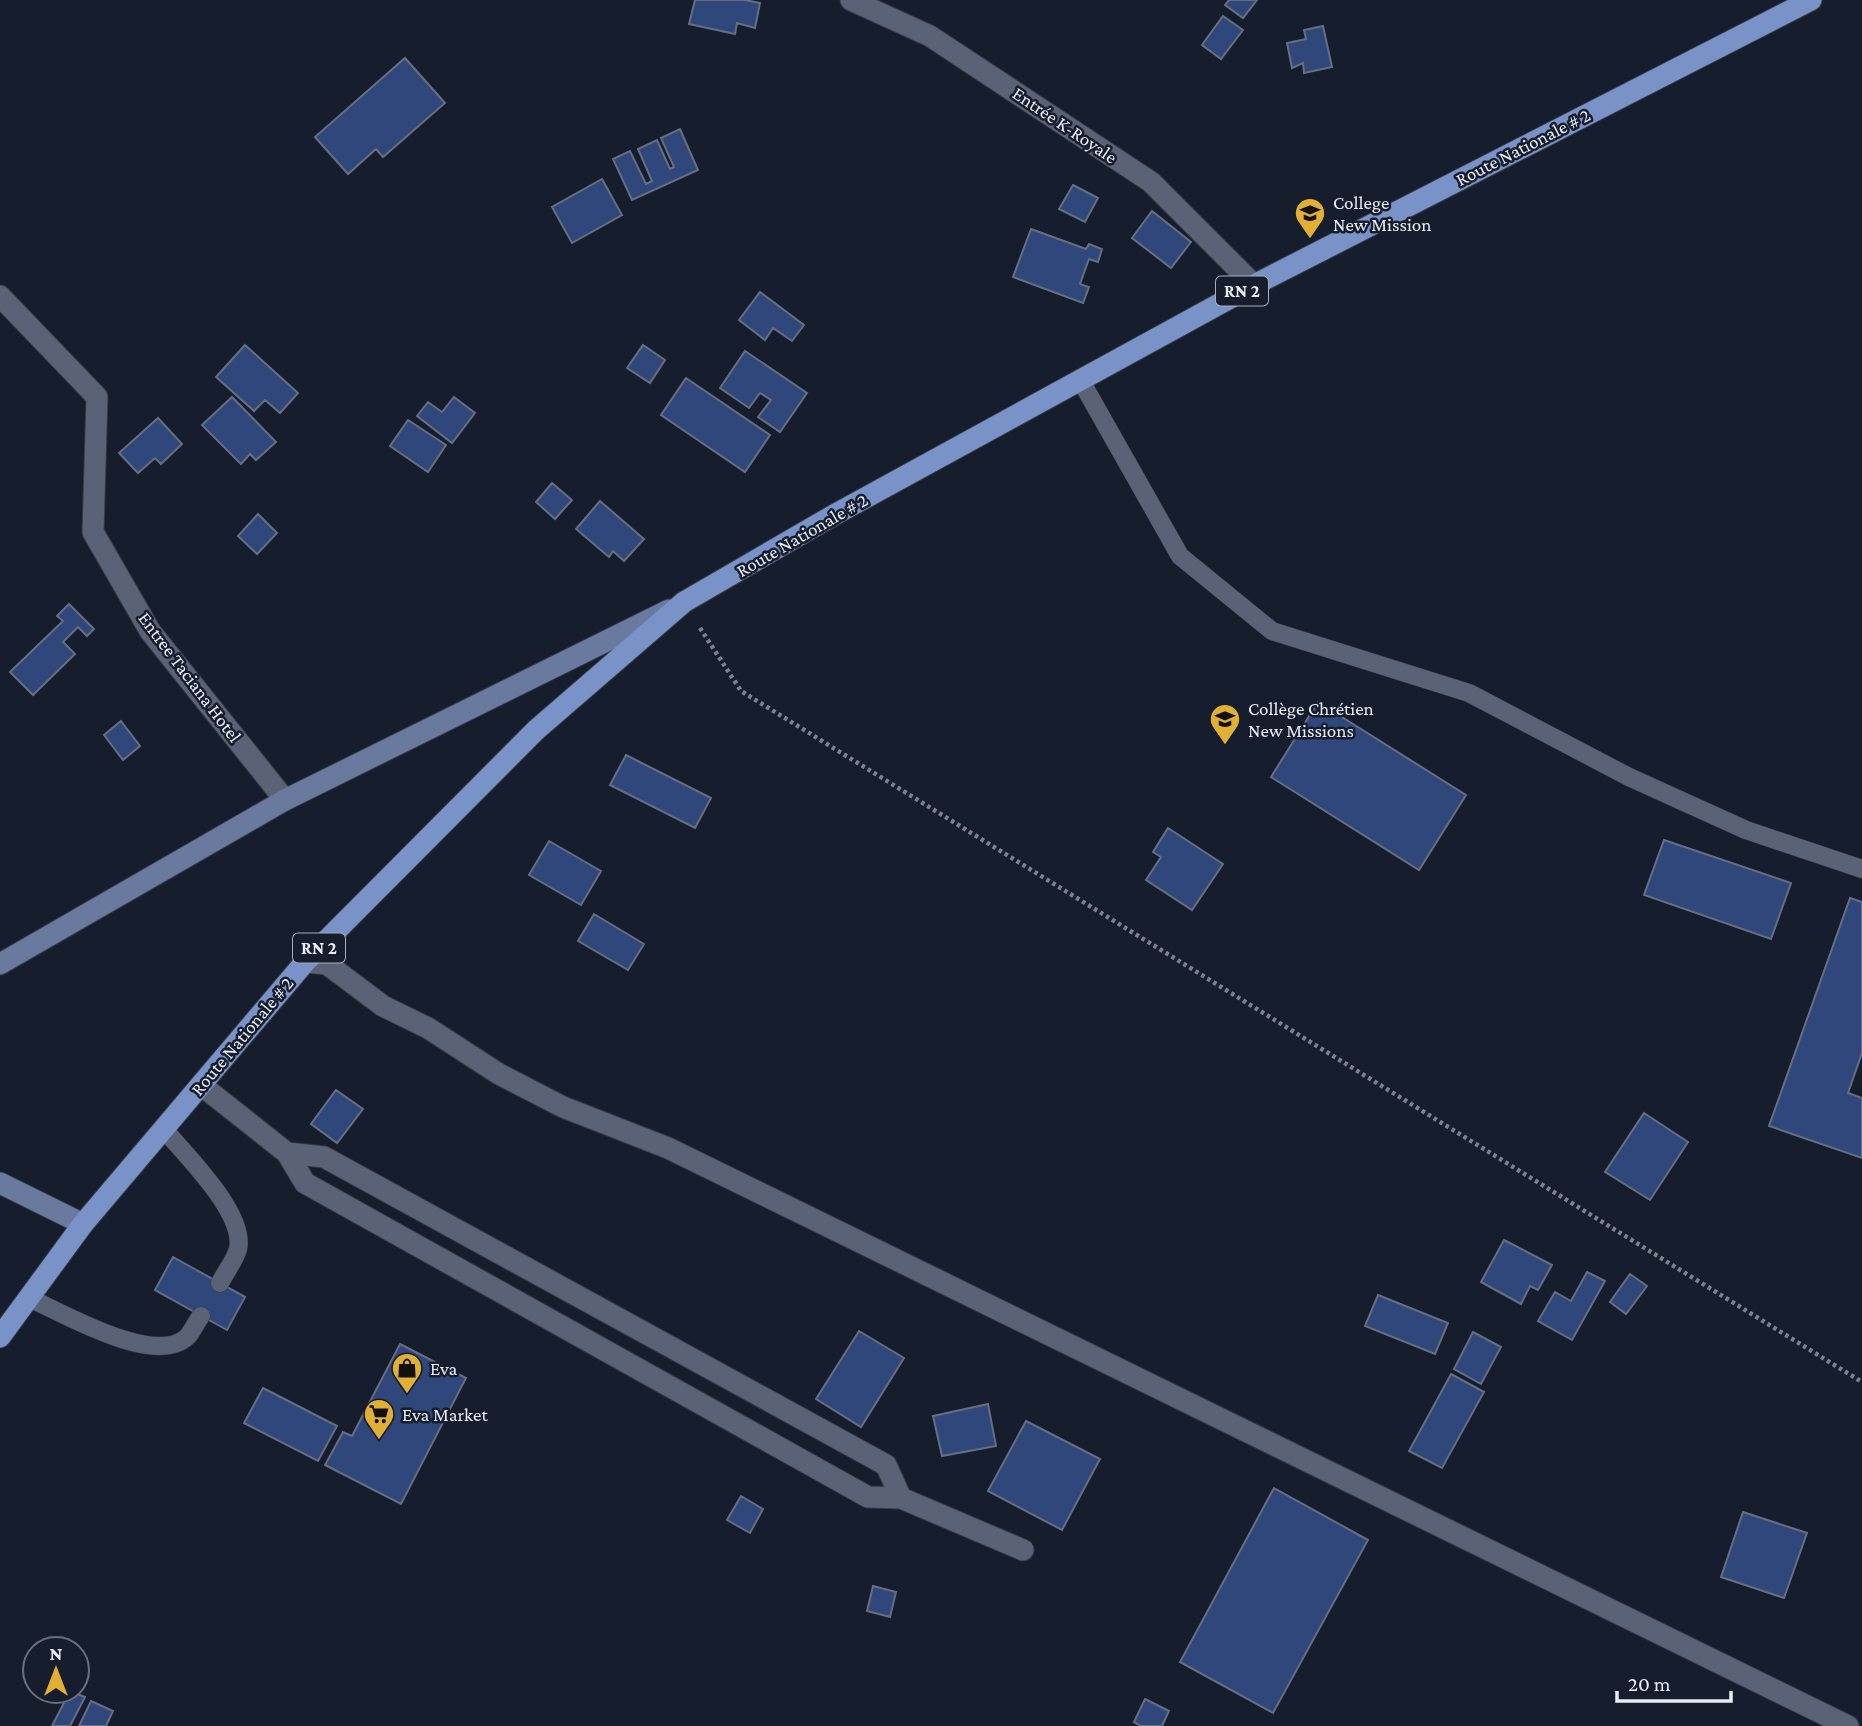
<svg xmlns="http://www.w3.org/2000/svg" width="1862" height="1726" viewBox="0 0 1862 1726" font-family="'Crimson Pro',serif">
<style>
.building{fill:#30477c;stroke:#666f82;stroke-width:2}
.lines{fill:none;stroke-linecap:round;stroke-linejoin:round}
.lane-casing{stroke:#353a46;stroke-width:19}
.street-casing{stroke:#353a46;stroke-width:23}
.secondary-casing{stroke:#353a46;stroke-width:23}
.primary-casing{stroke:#353a46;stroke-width:23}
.path{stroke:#7b828e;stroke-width:4.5;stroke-dasharray:3.5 3.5;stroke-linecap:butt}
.lane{stroke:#5a6375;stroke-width:18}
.street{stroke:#5a6375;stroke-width:21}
.secondary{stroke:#6a7a9e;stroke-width:21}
.primary{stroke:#7992c7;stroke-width:21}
.labels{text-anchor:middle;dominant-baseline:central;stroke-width:5;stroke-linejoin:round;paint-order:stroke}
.shield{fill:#161d2c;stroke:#a8afba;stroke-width:2}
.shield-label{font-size:18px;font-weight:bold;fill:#e7edf7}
.street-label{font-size:19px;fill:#e7edf7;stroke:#161d2c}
.poi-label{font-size:19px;fill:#e7edf7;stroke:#161d2c;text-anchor:start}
</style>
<rect width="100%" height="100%" fill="#161d2c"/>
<!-- building -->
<path class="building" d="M 695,0 L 745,0 L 760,3 L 755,28 L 737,23 L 735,34 L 689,24 Z
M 1229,0 L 1257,0 L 1243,18 L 1225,5 Z
M 1223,16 L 1243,30 L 1221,59 L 1202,45 Z
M 1323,26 L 1332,67 L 1304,73 L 1303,63 L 1292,68 L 1287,43 L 1306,39 L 1304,30 Z
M 405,58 L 445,103 L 383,157 L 376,149 L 348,174 L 315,137 Z
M 680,129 L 698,170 L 632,200 L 613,159 L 630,151 L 646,184 L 652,181 L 638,149 L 657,140 L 670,169 L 674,167 L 661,138 Z
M 602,179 L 622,215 L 572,243 L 552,207 Z
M 1073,185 L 1098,198 L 1085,222 L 1059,209 Z
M 1152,211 L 1191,242 L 1171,268 L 1132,238 Z
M 1031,229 L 1086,249 L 1089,244 L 1102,249 L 1098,262 L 1089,259 L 1080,284 L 1089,287 L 1083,303 L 1013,277 Z
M 760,292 L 804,325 L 792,341 L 773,328 L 765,340 L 739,320 Z
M 245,345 L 298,393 L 280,413 L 265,400 L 254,411 L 216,377 Z
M 643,345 L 665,360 L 650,383 L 627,368 Z
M 745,351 L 807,393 L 780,432 L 758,417 L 771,400 L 760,393 L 749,408 L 720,388 Z
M 686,378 L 770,435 L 745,472 L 661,415 Z
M 232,397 L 276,442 L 256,460 L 250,454 L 241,464 L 202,425 Z
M 454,397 L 475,413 L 452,443 L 417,416 L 428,402 L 442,412 Z
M 158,418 L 182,444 L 161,464 L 155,458 L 138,473 L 119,453 Z
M 408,420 L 446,445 L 428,472 L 390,446 Z
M 552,483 L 572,500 L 555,519 L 536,502 Z
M 600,501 L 644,539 L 624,561 L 613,551 L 609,557 L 576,529 Z
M 258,514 L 277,533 L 257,554 L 238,536 Z
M 69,604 L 94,629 L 87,636 L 78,627 L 63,642 L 75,654 L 33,695 L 10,672 L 63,621 L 57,616 Z
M 1318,702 L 1466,795 L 1419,870 L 1271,777 Z
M 121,721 L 140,746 L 123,760 L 104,735 Z
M 626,755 L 711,798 L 695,828 L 610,785 Z
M 1168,828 L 1223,864 L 1192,910 L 1146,880 L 1161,857 L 1153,852 Z
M 1664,840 L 1791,883 L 1771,939 L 1644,895 Z
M 549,841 L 601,871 L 581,905 L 529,875 Z
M 1850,898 L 1862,902 L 1862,1053 L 1848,1093 L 1862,1098 L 1862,1158 L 1769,1126 Z
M 594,914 L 644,944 L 628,970 L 578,941 Z
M 336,1090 L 363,1109 L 337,1143 L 311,1124 Z
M 1644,1113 L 1688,1142 L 1650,1200 L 1605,1172 Z
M 1504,1240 L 1552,1265 L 1538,1290 L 1530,1286 L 1521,1304 L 1481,1282 Z
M 173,1257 L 245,1297 L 227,1330 L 155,1290 Z
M 1587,1272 L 1605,1281 L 1572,1340 L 1538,1321 L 1555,1292 L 1571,1301 Z
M 1630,1274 L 1647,1286 L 1626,1314 L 1610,1302 Z
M 1378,1295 L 1448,1323 L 1435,1354 L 1365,1326 Z
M 859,1331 L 904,1358 L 861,1427 L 816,1399 Z
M 1473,1332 L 1501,1347 L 1481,1384 L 1454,1369 Z
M 400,1344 L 466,1378 L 401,1504 L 325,1465 L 343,1432 L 352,1436 Z
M 1451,1374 L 1484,1392 L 1442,1468 L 1409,1451 Z
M 263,1388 L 337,1426 L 318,1461 L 244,1423 Z
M 988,1404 L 996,1446 L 942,1456 L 933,1416 Z
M 1026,1421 L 1100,1459 L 1062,1530 L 988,1491 Z
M 1274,1488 L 1368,1540 L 1273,1713 L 1180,1662 Z
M 741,1496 L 763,1509 L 750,1533 L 727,1520 Z
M 1743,1512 L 1807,1533 L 1784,1598 L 1721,1577 Z
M 873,1586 L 896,1592 L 890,1617 L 867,1611 Z
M 70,1691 L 85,1697 L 70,1726 L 52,1726 Z
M 1145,1699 L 1169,1711 L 1162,1726 L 1141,1726 L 1134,1722 Z
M 91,1701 L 113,1711 L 106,1726 L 79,1726 Z"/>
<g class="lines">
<!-- lane casing -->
<g class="lane-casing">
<path id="lane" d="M 1081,381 L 1180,556 L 1272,631 L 1469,693 L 1629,777 L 1746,830 L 1862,869
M 164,1129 C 185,1155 246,1213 238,1249 C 235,1260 225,1273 220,1283
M 29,1298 C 63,1313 153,1366 186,1338 C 192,1333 196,1322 201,1316"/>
</g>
<!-- street casing -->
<g class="street-casing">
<path id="street" d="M 851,0 L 930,36 L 1151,182 L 1254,285
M 0,296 L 97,397 L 93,532 L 150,631 L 285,800
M 305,962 L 327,964 L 383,1006 L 428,1028 L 499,1074 L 563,1107 L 668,1148 L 1848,1726
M 201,1085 L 287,1153 L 305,1183 L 868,1497 L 901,1498 L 1023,1550
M 287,1153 L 324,1157 L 886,1465 L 901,1498"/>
</g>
<!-- secondary casing -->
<g class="secondary-casing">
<path id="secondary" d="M 0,964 L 285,800 L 669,610
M 0,1183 L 83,1224"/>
</g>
<!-- primary casing -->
<g class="primary-casing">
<path id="primary" d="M 0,1337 L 83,1224 L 305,962 L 536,730 L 684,602 L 834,515 L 1254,285 L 1811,0"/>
</g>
<!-- path -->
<path class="path" d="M 700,628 L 741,691 L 1862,1382"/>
<!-- lane -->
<use href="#lane" class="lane"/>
<!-- street -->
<use href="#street" class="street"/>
<!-- secondary -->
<use href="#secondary" class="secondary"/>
<!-- primary -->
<use href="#primary" class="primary"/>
</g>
<!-- icons -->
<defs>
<g id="school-pin" transform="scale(1.575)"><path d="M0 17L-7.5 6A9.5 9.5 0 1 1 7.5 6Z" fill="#e1af34" stroke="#161d2c"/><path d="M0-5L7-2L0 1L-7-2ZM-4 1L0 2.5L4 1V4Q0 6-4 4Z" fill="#111"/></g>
<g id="shop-pin" transform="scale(1.575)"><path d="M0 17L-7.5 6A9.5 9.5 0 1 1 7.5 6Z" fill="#e1af34" stroke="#161d2c"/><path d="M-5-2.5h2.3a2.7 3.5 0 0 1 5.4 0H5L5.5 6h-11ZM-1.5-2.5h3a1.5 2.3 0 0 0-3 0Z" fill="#111"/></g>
<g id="supermarket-pin" transform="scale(1.575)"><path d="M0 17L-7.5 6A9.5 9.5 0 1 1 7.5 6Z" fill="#e1af34" stroke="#161d2c"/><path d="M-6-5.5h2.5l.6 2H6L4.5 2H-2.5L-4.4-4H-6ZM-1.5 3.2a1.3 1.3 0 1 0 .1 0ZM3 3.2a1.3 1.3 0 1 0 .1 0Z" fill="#111"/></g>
</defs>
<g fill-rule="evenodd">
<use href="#school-pin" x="1310" y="213"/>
<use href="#school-pin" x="1225" y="719"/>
<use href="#shop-pin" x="407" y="1368"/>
<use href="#supermarket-pin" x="379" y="1414"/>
</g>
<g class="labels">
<!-- shield labels -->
<g class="shield">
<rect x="1216" y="276.5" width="52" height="29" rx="5"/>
<rect x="293" y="933.5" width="52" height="29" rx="5"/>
</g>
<g class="shield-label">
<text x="1242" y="291">RN 2</text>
<text x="319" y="948">RN 2</text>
</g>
<!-- street labels -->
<g class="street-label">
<text transform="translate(1065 125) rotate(34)">Entrée K-Royale</text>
<text transform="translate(1523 147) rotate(-27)">Route Nationale # 2</text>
<text transform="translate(802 535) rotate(-30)">Route Nationale # 2</text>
<text transform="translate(190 677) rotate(53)">Entree Taciana Hotel</text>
<text transform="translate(242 1036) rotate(-50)">Route Nationale # 2</text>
</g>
<!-- poi labels -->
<g class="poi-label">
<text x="1333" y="202">College<tspan x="1333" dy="22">New Mission</tspan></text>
<text x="1248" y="708">Collège Chrétien<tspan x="1248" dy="22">New Missions</tspan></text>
<text x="430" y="1368">Eva</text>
<text x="402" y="1414">Eva Market</text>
</g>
</g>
<!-- north arrow -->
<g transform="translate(56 1670)"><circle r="33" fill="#161d2c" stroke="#6a707d" stroke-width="2"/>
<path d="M0-5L12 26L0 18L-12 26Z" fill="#e1af34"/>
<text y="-10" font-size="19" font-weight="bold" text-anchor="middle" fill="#e7edf7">N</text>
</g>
<!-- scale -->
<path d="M1617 1691v10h114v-10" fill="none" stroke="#e7edf7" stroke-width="3.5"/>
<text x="1628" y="1691" font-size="21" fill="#e7edf7" stroke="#161d2c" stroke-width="5" paint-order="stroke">20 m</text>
</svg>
